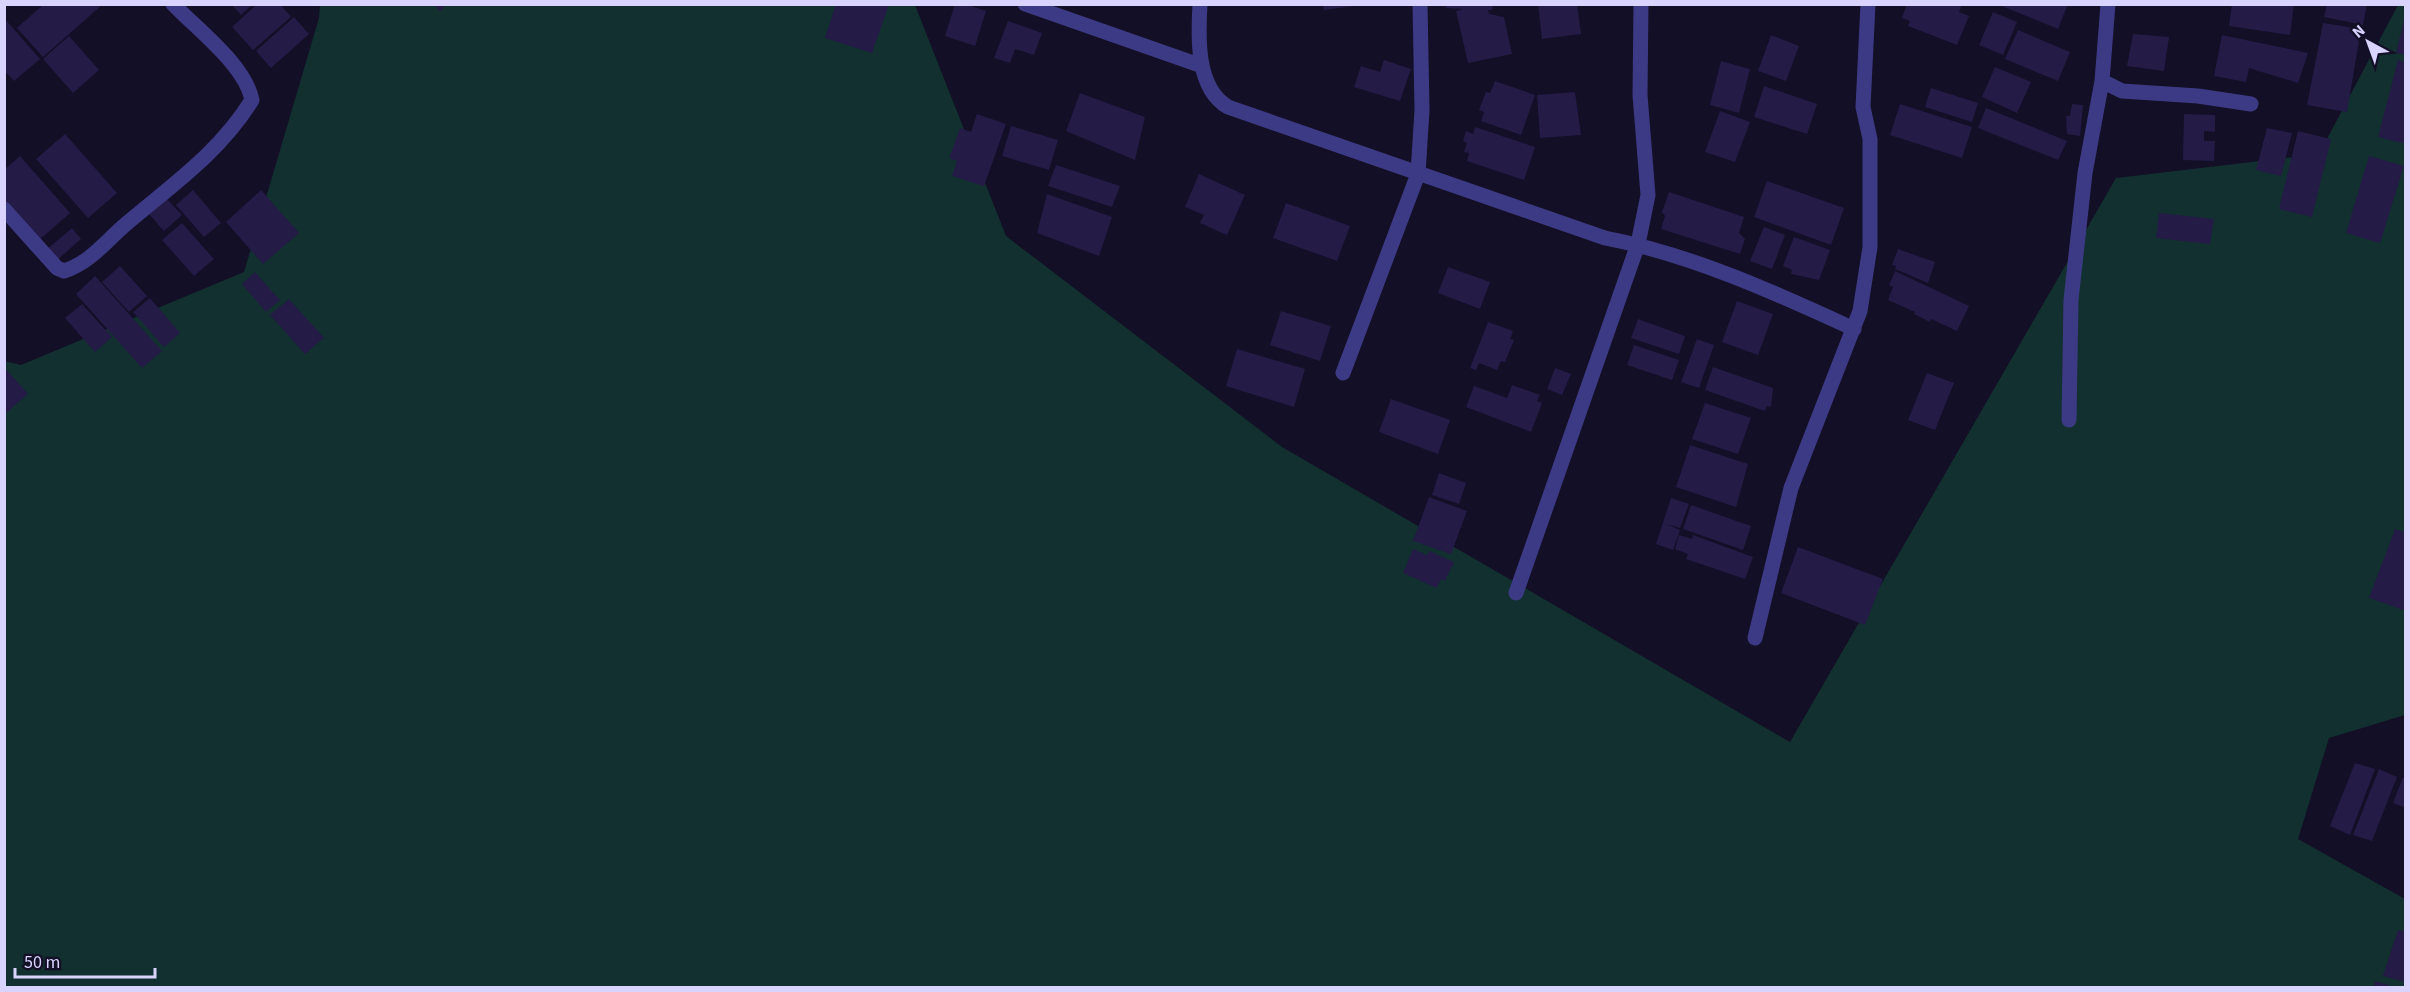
<svg xmlns="http://www.w3.org/2000/svg" width="2410" height="992" viewBox="0 0 2410 992" font-family="'Source Sans 3',sans-serif">
<style>
.green{fill:#12302f}
.building{fill:#241b47}
.lines{fill:none;stroke-linecap:round;stroke-linejoin:round}
.minor{stroke:#3d3a85;stroke-width:15}
</style>
<rect width="100%" height="100%" fill="#130f26"/>
<!-- green -->
<path class="green" d="M 320,5 L 915,5 L 1006,236 L 1282,447 L 1790,742 L 2116,178 L 2319,154 L 2398,5 L 2405,5 L 2405,715 L 2329,738 L 2298,839 L 2405,899 L 2405,987 L 5,987 L 4,361 L 21,365 L 244,272 L 319,18 Z"/>
<!-- building -->
<path class="building" d="M 44,4 L 103,4 L 43,57 L 17,28 Z
M 231,4 L 253,4 L 241,15 Z
M 257,4 L 280,4 L 291,17 L 253,50 L 232,27 Z
M 434,4 L 447,4 L 440,11 Z
M 836,4 L 889,4 L 872,53 L 825,38 Z
M 955,4 L 965,4 L 986,11 L 975,46 L 945,36 Z
M 1323,4 L 1354,4 L 1354,6 L 1324,10 Z
M 1446,4 L 1493,4 L 1492,10 L 1488,10 L 1489,14 L 1504,17 L 1512,54 L 1468,63 L 1456,11 L 1463,9 L 1446,8 Z
M 1538,4 L 1577,4 L 1581,34 L 1542,39 Z
M 1907,4 L 1962,4 L 1959,12 L 1969,16 L 1957,45 L 1908,26 L 1910,21 L 1902,18 Z
M 1997,4 L 2068,4 L 2058,29 Z
M 2232,4 L 2294,4 L 2290,35 L 2229,26 Z
M 2327,4 L 2367,4 L 2363,25 L 2324,17 Z
M 1993,12 L 2017,22 L 2003,55 L 1979,45 Z
M 2405,16 L 2406,16 L 2406,55 L 2396,53 Z
M 294,17 L 309,34 L 271,68 L 256,51 Z
M 4,18 L 40,59 L 14,81 L 4,70 Z
M 1008,21 L 1042,33 L 1034,55 L 1015,49 L 1010,63 L 994,58 Z
M 2323,23 L 2361,29 L 2347,112 L 2307,105 Z
M 2018,30 L 2070,52 L 2058,81 L 2005,59 Z
M 2133,34 L 2169,37 L 2164,71 L 2127,66 Z
M 1771,35 L 1799,46 L 1786,81 L 1758,71 Z
M 2222,35 L 2308,53 L 2298,83 L 2249,68 L 2246,82 L 2214,76 Z
M 69,36 L 99,70 L 73,93 L 43,59 Z
M 1384,60 L 1411,69 L 1400,101 L 1354,87 L 1361,66 L 1380,72 Z
M 2398,60 L 2406,62 L 2406,144 L 2378,137 Z
M 1721,61 L 1750,69 L 1739,113 L 1710,105 Z
M 1995,67 L 2031,82 L 2017,113 L 1982,97 Z
M 1495,81 L 1535,95 L 1521,135 L 1481,121 L 1484,112 L 1479,110 L 1486,92 L 1490,93 Z
M 1764,86 L 1817,104 L 1807,134 L 1754,117 Z
M 1931,88 L 1978,103 L 1972,122 L 1925,107 Z
M 1575,92 L 1581,135 L 1540,138 L 1537,95 Z
M 1080,93 L 1145,117 L 1135,160 L 1066,131 Z
M 1900,104 L 1972,127 L 1962,158 L 1890,135 Z
M 2072,104 L 2083,105 L 2080,136 L 2067,134 L 2066,116 L 2070,116 Z
M 1986,108 L 2067,141 L 2058,160 L 1978,128 Z
M 1720,111 L 1750,122 L 1735,162 L 1705,152 Z
M 977,114 L 1006,124 L 984,186 L 952,176 L 957,161 L 949,158 L 960,128 L 971,132 Z
M 2184,114 L 2215,115 L 2215,132 L 2204,131 L 2204,141 L 2215,141 L 2214,161 L 2183,160 Z
M 1011,126 L 1058,140 L 1049,170 L 1002,156 Z
M 1475,127 L 1535,147 L 1524,180 L 1467,161 L 1469,153 L 1464,152 L 1467,143 L 1463,141 L 1466,131 L 1473,134 Z
M 2267,128 L 2292,133 L 2281,176 L 2256,170 Z
M 2298,131 L 2331,139 L 2312,217 L 2279,209 Z
M 65,134 L 117,193 L 88,218 L 36,159 Z
M 20,156 L 70,213 L 38,241 L 4,203 L 4,170 Z
M 2369,156 L 2404,166 L 2380,243 L 2346,233 Z
M 1056,165 L 1120,186 L 1112,207 L 1048,186 Z
M 1199,174 L 1245,195 L 1227,235 L 1200,223 L 1204,215 L 1185,207 Z
M 1767,181 L 1844,208 L 1831,245 L 1754,217 Z
M 193,190 L 221,223 L 204,237 L 176,205 Z
M 261,190 L 299,233 L 263,264 L 226,222 Z
M 1669,192 L 1744,217 L 1739,233 L 1745,239 L 1740,254 L 1661,229 L 1665,216 L 1662,212 Z
M 1047,194 L 1112,217 L 1099,256 L 1037,233 Z
M 167,199 L 182,215 L 164,231 L 149,214 Z
M 1286,203 L 1350,226 L 1337,261 L 1273,238 Z
M 2159,213 L 2214,219 L 2210,244 L 2156,238 Z
M 182,223 L 214,259 L 194,276 L 162,240 Z
M 1764,227 L 1785,235 L 1772,269 L 1750,261 Z
M 72,228 L 81,239 L 56,261 L 46,250 Z
M 1794,237 L 1830,250 L 1819,280 L 1791,274 L 1792,270 L 1783,266 Z
M 1898,249 L 1935,262 L 1928,283 L 1895,269 L 1896,266 L 1892,265 Z
M 120,266 L 147,296 L 129,312 L 102,282 Z
M 1448,267 L 1490,282 L 1480,309 L 1438,293 Z
M 1895,271 L 1969,306 L 1957,331 L 1931,319 L 1930,322 L 1914,314 L 1915,312 L 1888,300 L 1893,287 L 1889,285 Z
M 255,272 L 280,300 L 266,312 L 242,284 Z
M 95,276 L 162,351 L 142,368 L 76,294 Z
M 150,298 L 180,333 L 164,347 L 133,312 Z
M 289,299 L 324,338 L 305,354 L 270,315 Z
M 1737,301 L 1773,314 L 1758,355 L 1722,342 Z
M 82,304 L 112,337 L 95,352 L 65,318 Z
M 1281,311 L 1331,326 L 1320,361 L 1270,345 Z
M 1638,319 L 1685,336 L 1679,354 L 1631,338 Z
M 1488,322 L 1513,331 L 1510,339 L 1514,340 L 1505,362 L 1501,361 L 1497,370 L 1479,363 L 1476,370 L 1470,368 Z
M 1697,339 L 1714,345 L 1699,388 L 1681,382 Z
M 1634,345 L 1679,360 L 1672,380 L 1627,365 Z
M 1237,349 L 1305,369 L 1294,407 L 1226,386 Z
M 4,367 L 28,394 L 4,415 Z
M 1713,367 L 1773,388 L 1771,407 L 1767,406 L 1765,411 L 1705,390 Z
M 1555,368 L 1571,374 L 1562,395 L 1547,389 Z
M 1927,373 L 1954,383 L 1935,430 L 1908,420 Z
M 1512,385 L 1540,395 L 1537,401 L 1542,403 L 1531,432 L 1466,407 L 1474,386 L 1507,398 Z
M 1391,399 L 1450,420 L 1438,454 L 1379,432 Z
M 1705,403 L 1751,418 L 1738,454 L 1692,439 Z
M 1690,445 L 1748,464 L 1736,507 L 1676,487 Z
M 1439,473 L 1466,483 L 1459,504 L 1432,495 Z
M 1429,497 L 1467,511 L 1451,554 L 1413,541 Z
M 1671,498 L 1689,504 L 1680,528 L 1666,524 L 1680,530 L 1673,550 L 1656,544 Z
M 1691,505 L 1751,526 L 1743,550 L 1683,529 Z
M 2395,529 L 2406,533 L 2406,611 L 2369,598 Z
M 1679,535 L 1692,539 L 1693,535 L 1753,557 L 1745,579 L 1686,559 L 1688,554 L 1675,549 Z
M 1798,547 L 1883,579 L 1865,625 L 1781,593 Z
M 1413,549 L 1427,555 L 1429,551 L 1454,562 L 1445,581 L 1441,579 L 1437,588 L 1403,573 Z
M 2355,763 L 2375,769 L 2350,835 L 2330,826 Z
M 2379,769 L 2397,777 L 2372,841 L 2353,835 Z
M 2403,777 L 2406,778 L 2406,808 L 2393,803 Z
M 2398,930 L 2406,932 L 2406,982 L 2383,976 Z
M 2375,981 L 2394,987 L 2374,987 Z"/>
<g class="lines">
<!-- minor -->
<path class="minor" d="M 1025,4 L 1202,66
M 1200,4 C 1198,38 1196,88 1228,107 L 1605,238 C 1690,254 1776,293 1854,329
M 2102,81 L 2122,91 L 2198,96 L 2251,104
M 4,209 L 57,268 L 64,271 C 90,263 106,241 126,224 C 172,185 220,152 252,100 C 245,65 198,30 173,4
M 1343,373 L 1418,174 L 1422,110 L 1420,4
M 2069,420 L 2071,300 L 2085,173 L 2102,81 L 2108,4
M 1516,593 L 1638,244 L 1648,195 L 1640,95 L 1641,4
M 1755,638 L 1791,488 L 1860,311 L 1870,247 L 1870,139 L 1863,107 L 1868,4"/>
</g>
<!-- border -->
<rect width="2410" height="992" fill="none" stroke="#d9d4ff" stroke-width="12"/>
<!-- north arrow -->
<g transform="translate(2368 42) rotate(319)" stroke="#130f26" stroke-width="4.5" paint-order="stroke">
<path d="M0-4.5L10 22L0 15L-10 22Z" fill="#d9d4ff"/>
<text y="-9" font-size="16" font-weight="bold" text-anchor="middle" fill="#d9d4ff">N</text>
</g>
<!-- scale -->
<path d="M15 968v9h140v-9" fill="none" stroke="#d9d4ff" stroke-width="3"/>
<text x="24" y="968" font-size="18" fill="#d9d4ff" stroke="#130f26" stroke-width="4.5" paint-order="stroke">50 m</text>
</svg>
